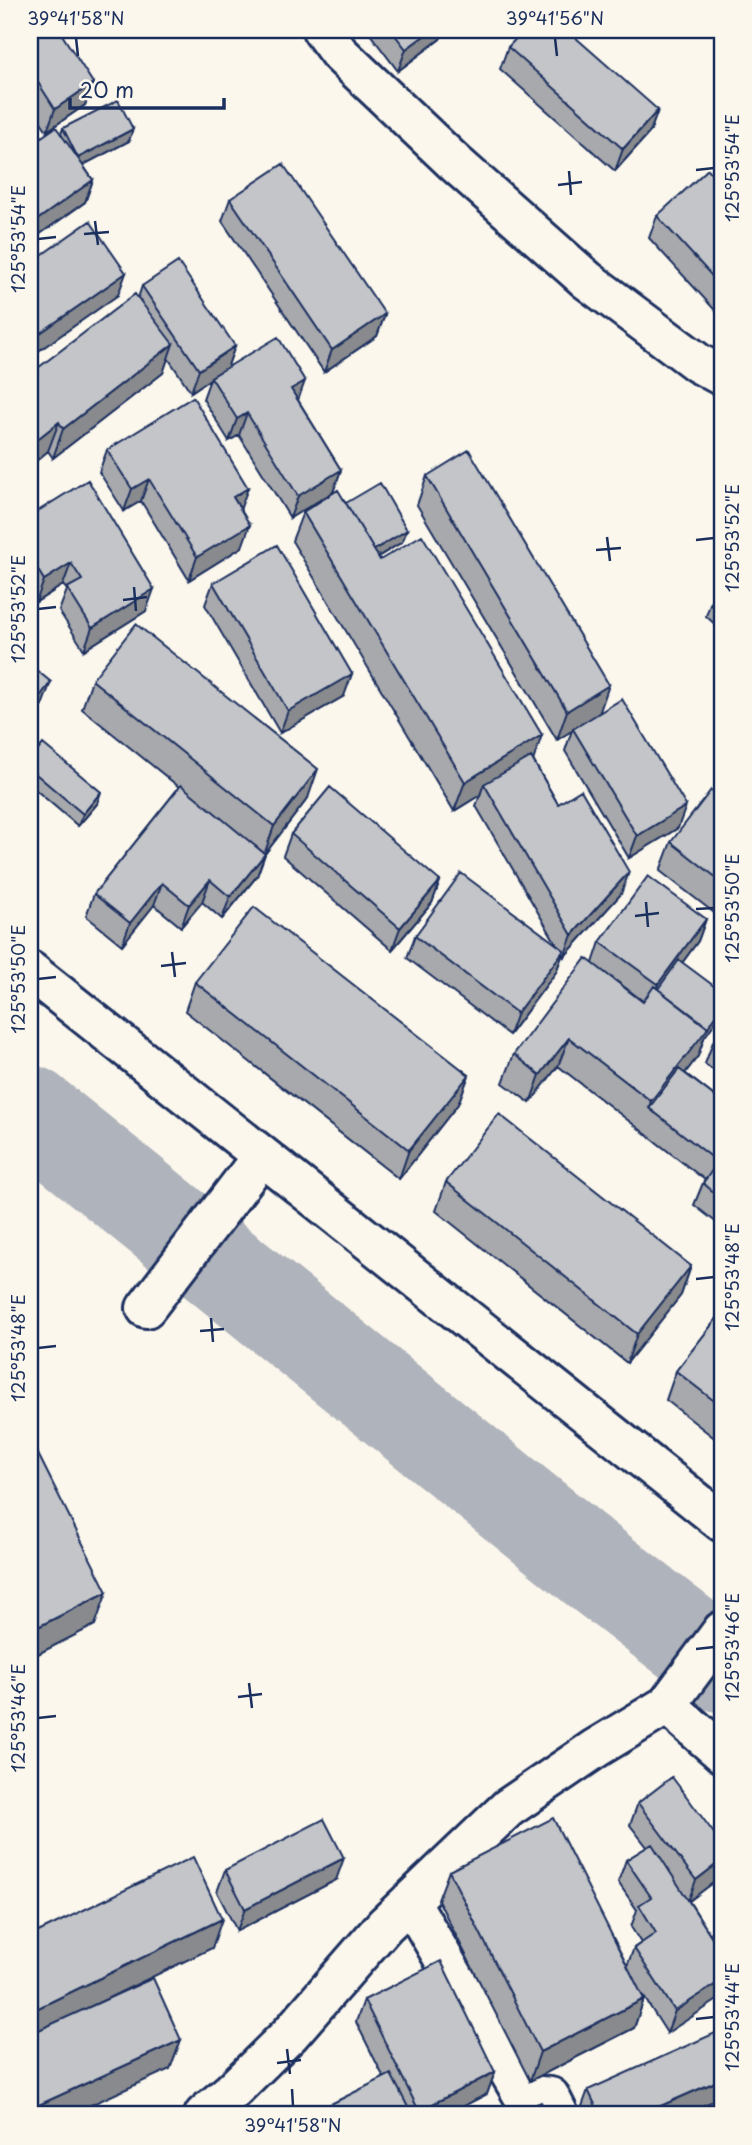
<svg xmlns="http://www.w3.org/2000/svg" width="752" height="2145" viewBox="0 0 752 2145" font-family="'Playpen Sans',sans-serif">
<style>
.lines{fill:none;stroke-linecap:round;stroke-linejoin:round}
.river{stroke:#afb3bb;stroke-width:93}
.minor-casing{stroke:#1b2f5e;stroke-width:44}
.minor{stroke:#fbf7ec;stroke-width:38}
.wall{fill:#a8a9ad;stroke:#1b2f5e;stroke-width:2;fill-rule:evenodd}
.shaded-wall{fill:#888a8d;stroke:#1b2f5e;stroke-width:2}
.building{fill:#c3c5c9;stroke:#1b2f5e;stroke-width:2}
.ticks{fill:none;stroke:#1b2f5e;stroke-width:2.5}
.neatline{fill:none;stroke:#1b2f5e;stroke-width:2.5}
.ticks-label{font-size:18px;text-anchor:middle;fill:#1b2f5e}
</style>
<rect width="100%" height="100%" fill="#fbf7ec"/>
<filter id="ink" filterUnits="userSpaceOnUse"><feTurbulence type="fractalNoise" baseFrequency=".0143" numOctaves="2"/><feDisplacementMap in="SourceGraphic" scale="14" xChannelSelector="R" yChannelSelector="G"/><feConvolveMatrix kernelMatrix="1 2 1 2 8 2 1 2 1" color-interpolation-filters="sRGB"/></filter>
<g filter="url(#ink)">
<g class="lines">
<!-- river -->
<path class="river" d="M 30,1112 L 603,1574 L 722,1666"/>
<!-- minor casing -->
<g class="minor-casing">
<path id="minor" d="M 322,30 L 339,53 L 456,164 L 587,280 L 698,363 L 722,376
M 30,971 L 722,1522
M 146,1308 L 262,1156
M 667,1705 L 722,1753
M 410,1901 L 522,2094 L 550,2097 L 559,2115
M 204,2115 L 232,2091 L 290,2034 L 385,1925 L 508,1808 L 596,1748 L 667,1705 L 722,1631"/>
</g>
<!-- minor -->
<use href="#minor" class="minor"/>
</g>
<!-- wall -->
<path class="wall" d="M 30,30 L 93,83 L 85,105 L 47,131 L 30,105 Z
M 367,30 L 444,30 L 440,39 L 398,71 Z
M 508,47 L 658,110 L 650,132 L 615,171 L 500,69 Z
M 63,128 L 129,141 L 83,165 L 93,180 L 85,202 L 30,241 L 30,145 L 61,134 Z
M 722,185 L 722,318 L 649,238 L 657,216 Z
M 230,199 L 385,314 L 377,336 L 324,372 L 222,221 Z
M 142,286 L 235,346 L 227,368 L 298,400 L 341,470 L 333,492 L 290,518 L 239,435 L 229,441 L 203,399 L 210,379 L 191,392 L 168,358 L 163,373 L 53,458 L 48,451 L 30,466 L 138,298 Z
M 107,450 L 240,509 L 242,547 L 189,580 L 141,501 L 124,511 L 99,472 Z
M 427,476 L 599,713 L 678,828 L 629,858 L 565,751 L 572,730 L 557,740 L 417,505 Z
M 346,503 L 407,530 L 402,542 L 378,557 L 533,760 L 558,804 L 621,894 L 564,957 L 563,954 L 556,972 L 509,1035 L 407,958 L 415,936 L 557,945 L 476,806 L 480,795 L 454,811 L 292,541 L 303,512 Z
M 30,516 L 146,611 L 84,650 L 59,611 L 67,590 L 63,585 L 36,602 L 30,592 Z
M 213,583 L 344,696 L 280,733 L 205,605 Z
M 722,591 L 722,631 L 706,616 L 710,604 Z
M 92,680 L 308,798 L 265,854 L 257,876 L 222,919 L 202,902 L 181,927 L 154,905 L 122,945 L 86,916 L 94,894 L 179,787 L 82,709 Z
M 30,760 L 97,804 L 78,826 L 30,785 Z
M 722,799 L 722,919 L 660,871 L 671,842 Z
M 291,834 L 440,881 L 432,903 L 392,950 L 283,856 Z
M 706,919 L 698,941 L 682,963 L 704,1038 L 698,1056 L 685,1073 L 722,1102 L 722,1227 L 694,1205 L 703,1183 L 705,1180 L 558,1066 L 530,1103 L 503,1083 L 514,1054 L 593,963 L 600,942 ZM 611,977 L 643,1001 L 643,1002 Z
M 195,982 L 469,1075 L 458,1104 L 399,1179 L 185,1011 Z
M 722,1029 L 722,1077 L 705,1064 L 713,1042 Z
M 446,1182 L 691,1266 L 681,1295 L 627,1363 L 436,1211 Z
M 722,1312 L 722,1444 L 666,1400 L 676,1371 Z
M 638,1803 L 722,1876 L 689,1901 L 722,1953 L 667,2033 L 642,1994 L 644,1999 L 634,2028 L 530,2081 L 438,1900 L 449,1871 L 627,1966 L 634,1948 L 641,1943 L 631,1927 L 637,1910 L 618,1882 L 626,1860 L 647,1847 L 630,1825 Z
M 225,1870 L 336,1880 L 237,1931 L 217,1892 Z
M 364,2000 L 495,2072 L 487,2094 L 446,2115 L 309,2115 L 384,2078 L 356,2022 Z
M 588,2090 L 682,2115 L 582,2115 L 580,2112 Z"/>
<!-- shaded-wall -->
<path class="shaded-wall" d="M 432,30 L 444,30 L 440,39 L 398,71 L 406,49 Z
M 93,83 L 85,105 L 47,131 L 55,109 Z
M 658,110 L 650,132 L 615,171 L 623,149 Z
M 133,129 L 129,141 L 74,170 L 78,158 Z
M 93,180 L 85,202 L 30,241 L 30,225 Z
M 126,273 L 118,295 L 30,357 L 30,340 Z
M 385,314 L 377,336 L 324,372 L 332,350 Z
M 173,344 L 163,373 L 53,458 L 63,429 Z
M 235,346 L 227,368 L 211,377 L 210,379 L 191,392 L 199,370 Z
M 305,381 L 297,403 L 291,389 Z
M 247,413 L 239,435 L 229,441 L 237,419 Z
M 59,422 L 48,451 L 30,466 L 30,445 Z
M 341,470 L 333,492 L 290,518 L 298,496 Z
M 149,479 L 141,501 L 124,511 L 132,489 Z
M 248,488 L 240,510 L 233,497 Z
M 250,525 L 242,547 L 189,580 L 197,557 Z
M 407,530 L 402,542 L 369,562 L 374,550 Z
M 71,563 L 63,585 L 36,602 L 44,580 Z
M 154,589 L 146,611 L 84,650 L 92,628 Z
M 352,674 L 344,696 L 280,733 L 288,711 Z
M 51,682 L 40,711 L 30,724 L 30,709 Z
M 609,685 L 599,714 L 557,740 L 567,711 Z
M 542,735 L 532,764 L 484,784 L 480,795 L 454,811 L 465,782 Z
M 318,769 L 308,798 L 264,855 L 274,826 Z
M 101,792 L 97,804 L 78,826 L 83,814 Z
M 686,806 L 678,828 L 629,858 L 637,836 Z
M 265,854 L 257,876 L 222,919 L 230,897 Z
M 629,872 L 621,894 L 564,957 L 572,935 Z
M 210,880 L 202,902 L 181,927 L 189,905 Z
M 440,881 L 432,903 L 392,950 L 400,928 Z
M 162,883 L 154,905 L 122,945 L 130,923 Z
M 706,919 L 698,941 L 658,996 L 655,994 L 658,984 Z
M 564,950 L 556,972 L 509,1035 L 517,1013 Z
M 722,1007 L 722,1013 L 704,1038 L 698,1056 L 655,1113 L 649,1108 L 651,1101 Z
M 569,1038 L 558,1066 L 530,1103 L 540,1075 Z
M 469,1075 L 458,1104 L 399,1179 L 409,1150 Z
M 691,1266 L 681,1295 L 627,1363 L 637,1334 Z
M 107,1592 L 95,1625 L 30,1658 L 30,1631 Z
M 344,1858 L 336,1880 L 237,1931 L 245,1909 Z
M 722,1860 L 722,1876 L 688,1902 L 696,1880 Z
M 222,1919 L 212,1948 L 30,2036 L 30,2012 Z
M 722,1980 L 722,1997 L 667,2033 L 675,2011 Z
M 644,1999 L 634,2028 L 530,2081 L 540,2052 Z
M 181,2040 L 170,2069 L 69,2115 L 30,2115 L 30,2109 Z
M 495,2072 L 487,2094 L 446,2115 L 418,2115 L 419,2111 Z
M 722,2079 L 722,2097 L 682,2115 L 640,2115 Z"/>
<!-- building -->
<path class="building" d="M 30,30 L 59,30 L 93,83 L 55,109 L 30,70 Z
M 391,30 L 432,30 L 406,49 Z
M 524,30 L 567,30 L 658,110 L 623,149 L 508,47 Z
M 118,100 L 133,129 L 78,158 L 63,128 Z
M 56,127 L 93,180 L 30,225 L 30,145 Z
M 283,164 L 385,314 L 332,350 L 230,199 Z
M 708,169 L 722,185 L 722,287 L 657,216 Z
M 90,221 L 126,273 L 30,340 L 30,263 Z
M 178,262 L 235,346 L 199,370 L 142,286 Z
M 135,294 L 173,344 L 63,429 L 59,422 L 30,445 L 30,374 Z
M 278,337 L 305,381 L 291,389 L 341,470 L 298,496 L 247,413 L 237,419 L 211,377 Z
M 193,397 L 248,488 L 233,497 L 250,525 L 197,557 L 149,479 L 132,489 L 107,450 Z
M 469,450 L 609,685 L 567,711 L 427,476 Z
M 88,480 L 154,589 L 92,628 L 67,588 L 82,580 L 71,563 L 44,580 L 30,557 L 30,516 Z
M 380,483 L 407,530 L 374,550 L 346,503 Z
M 338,490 L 380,560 L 422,535 L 542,735 L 465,782 L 303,512 Z
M 277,545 L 352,674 L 288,711 L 213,583 Z
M 722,591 L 722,615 L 710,604 Z
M 136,624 L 318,769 L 274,826 L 92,680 Z
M 30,665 L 51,682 L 30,709 Z
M 622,699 L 686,806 L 637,836 L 573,729 Z
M 43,744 L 101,792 L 83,814 L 30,769 L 30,760 Z
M 531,757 L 558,804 L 581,790 L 629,872 L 572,935 L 484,784 Z
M 181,785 L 265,854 L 230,897 L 210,880 L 189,905 L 162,883 L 130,923 L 94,894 Z
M 330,787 L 440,881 L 400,928 L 291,834 Z
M 711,790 L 722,799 L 722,882 L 671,842 Z
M 461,873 L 564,950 L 517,1013 L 415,936 Z
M 648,876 L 706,919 L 658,984 L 600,942 Z
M 254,907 L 469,1075 L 409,1150 L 195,982 Z
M 586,958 L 643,1002 L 654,986 L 708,1028 L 651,1101 L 569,1038 L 540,1075 L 514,1054 Z
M 679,960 L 722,992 L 722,1007 L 708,1027 L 658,989 Z
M 722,1029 L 722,1049 L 713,1042 Z
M 679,1069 L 722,1102 L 722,1199 L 703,1183 L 718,1162 L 649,1108 Z
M 499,1114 L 691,1266 L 637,1334 L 446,1182 Z
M 722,1312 L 722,1407 L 676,1371 Z
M 30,1438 L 107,1592 L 30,1631 Z
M 672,1777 L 722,1844 L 722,1860 L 696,1880 L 638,1803 Z
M 553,1818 L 644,1999 L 540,2052 L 449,1871 Z
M 324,1819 L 344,1858 L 245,1909 L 225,1870 Z
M 652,1844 L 722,1953 L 722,1980 L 675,2011 L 634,1948 L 656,1933 L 639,1905 L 651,1897 L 626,1860 Z
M 193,1857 L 222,1919 L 30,2012 L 30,1936 Z
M 441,1961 L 495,2072 L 419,2111 L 364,2000 Z
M 153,1978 L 181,2040 L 30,2109 L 30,2034 Z
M 722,2030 L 722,2079 L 640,2115 L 600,2115 L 588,2090 Z
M 391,2074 L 412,2115 L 309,2115 Z
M 541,2102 L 547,2115 L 512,2115 Z"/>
</g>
<!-- ticks -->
<path class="ticks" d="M 76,38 L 78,56M 555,38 L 557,56M 696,170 L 714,168M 569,171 L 571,195M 558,185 L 582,182M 95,221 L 98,245M 84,234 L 109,232M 38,239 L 56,237M 607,537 L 610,561M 696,540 L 714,538M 596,550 L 621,548M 134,587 L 136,611M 123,600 L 147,597M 38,609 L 56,607M 646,902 L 648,927M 696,909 L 714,908M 635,916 L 659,913M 172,952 L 175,977M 161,966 L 186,963M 38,979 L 56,977M 696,1279 L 714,1277M 211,1318 L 213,1342M 200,1331 L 224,1329M 38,1348 L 56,1346M 696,1649 L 714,1647M 249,1683 L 252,1708M 238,1697 L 262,1694M 38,1718 L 56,1716M 696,2019 L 714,2017M 287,2049 L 290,2074M 277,2063 L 301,2060M 292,2089 L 293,2106"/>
<!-- margin -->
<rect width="752" height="2145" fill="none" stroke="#fbf7ec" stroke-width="77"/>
<!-- scale -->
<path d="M70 98v10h154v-10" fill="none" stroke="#1b2f5e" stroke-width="3.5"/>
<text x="80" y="98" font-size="21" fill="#1b2f5e" stroke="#fbf7ec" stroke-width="5" paint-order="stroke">20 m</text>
<rect x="38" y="38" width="676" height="2068" class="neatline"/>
<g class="ticks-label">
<text x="76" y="25">39°41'58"N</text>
<text x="555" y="25">39°41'56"N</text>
<text transform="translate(733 168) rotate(-90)" y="6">125°53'54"E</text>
<text transform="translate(19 239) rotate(-90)" y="6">125°53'54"E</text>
<text transform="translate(733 538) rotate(-90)" y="6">125°53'52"E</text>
<text transform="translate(19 609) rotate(-90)" y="6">125°53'52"E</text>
<text transform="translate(733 908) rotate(-90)" y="6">125°53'50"E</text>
<text transform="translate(19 979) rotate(-90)" y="6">125°53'50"E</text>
<text transform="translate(733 1277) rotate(-90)" y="6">125°53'48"E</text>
<text transform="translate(19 1348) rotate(-90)" y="6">125°53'48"E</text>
<text transform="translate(733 1647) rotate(-90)" y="6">125°53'46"E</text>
<text transform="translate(19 1718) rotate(-90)" y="6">125°53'46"E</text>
<text transform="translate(733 2017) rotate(-90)" y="6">125°53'44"E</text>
<text x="293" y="2132">39°41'58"N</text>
</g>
</svg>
